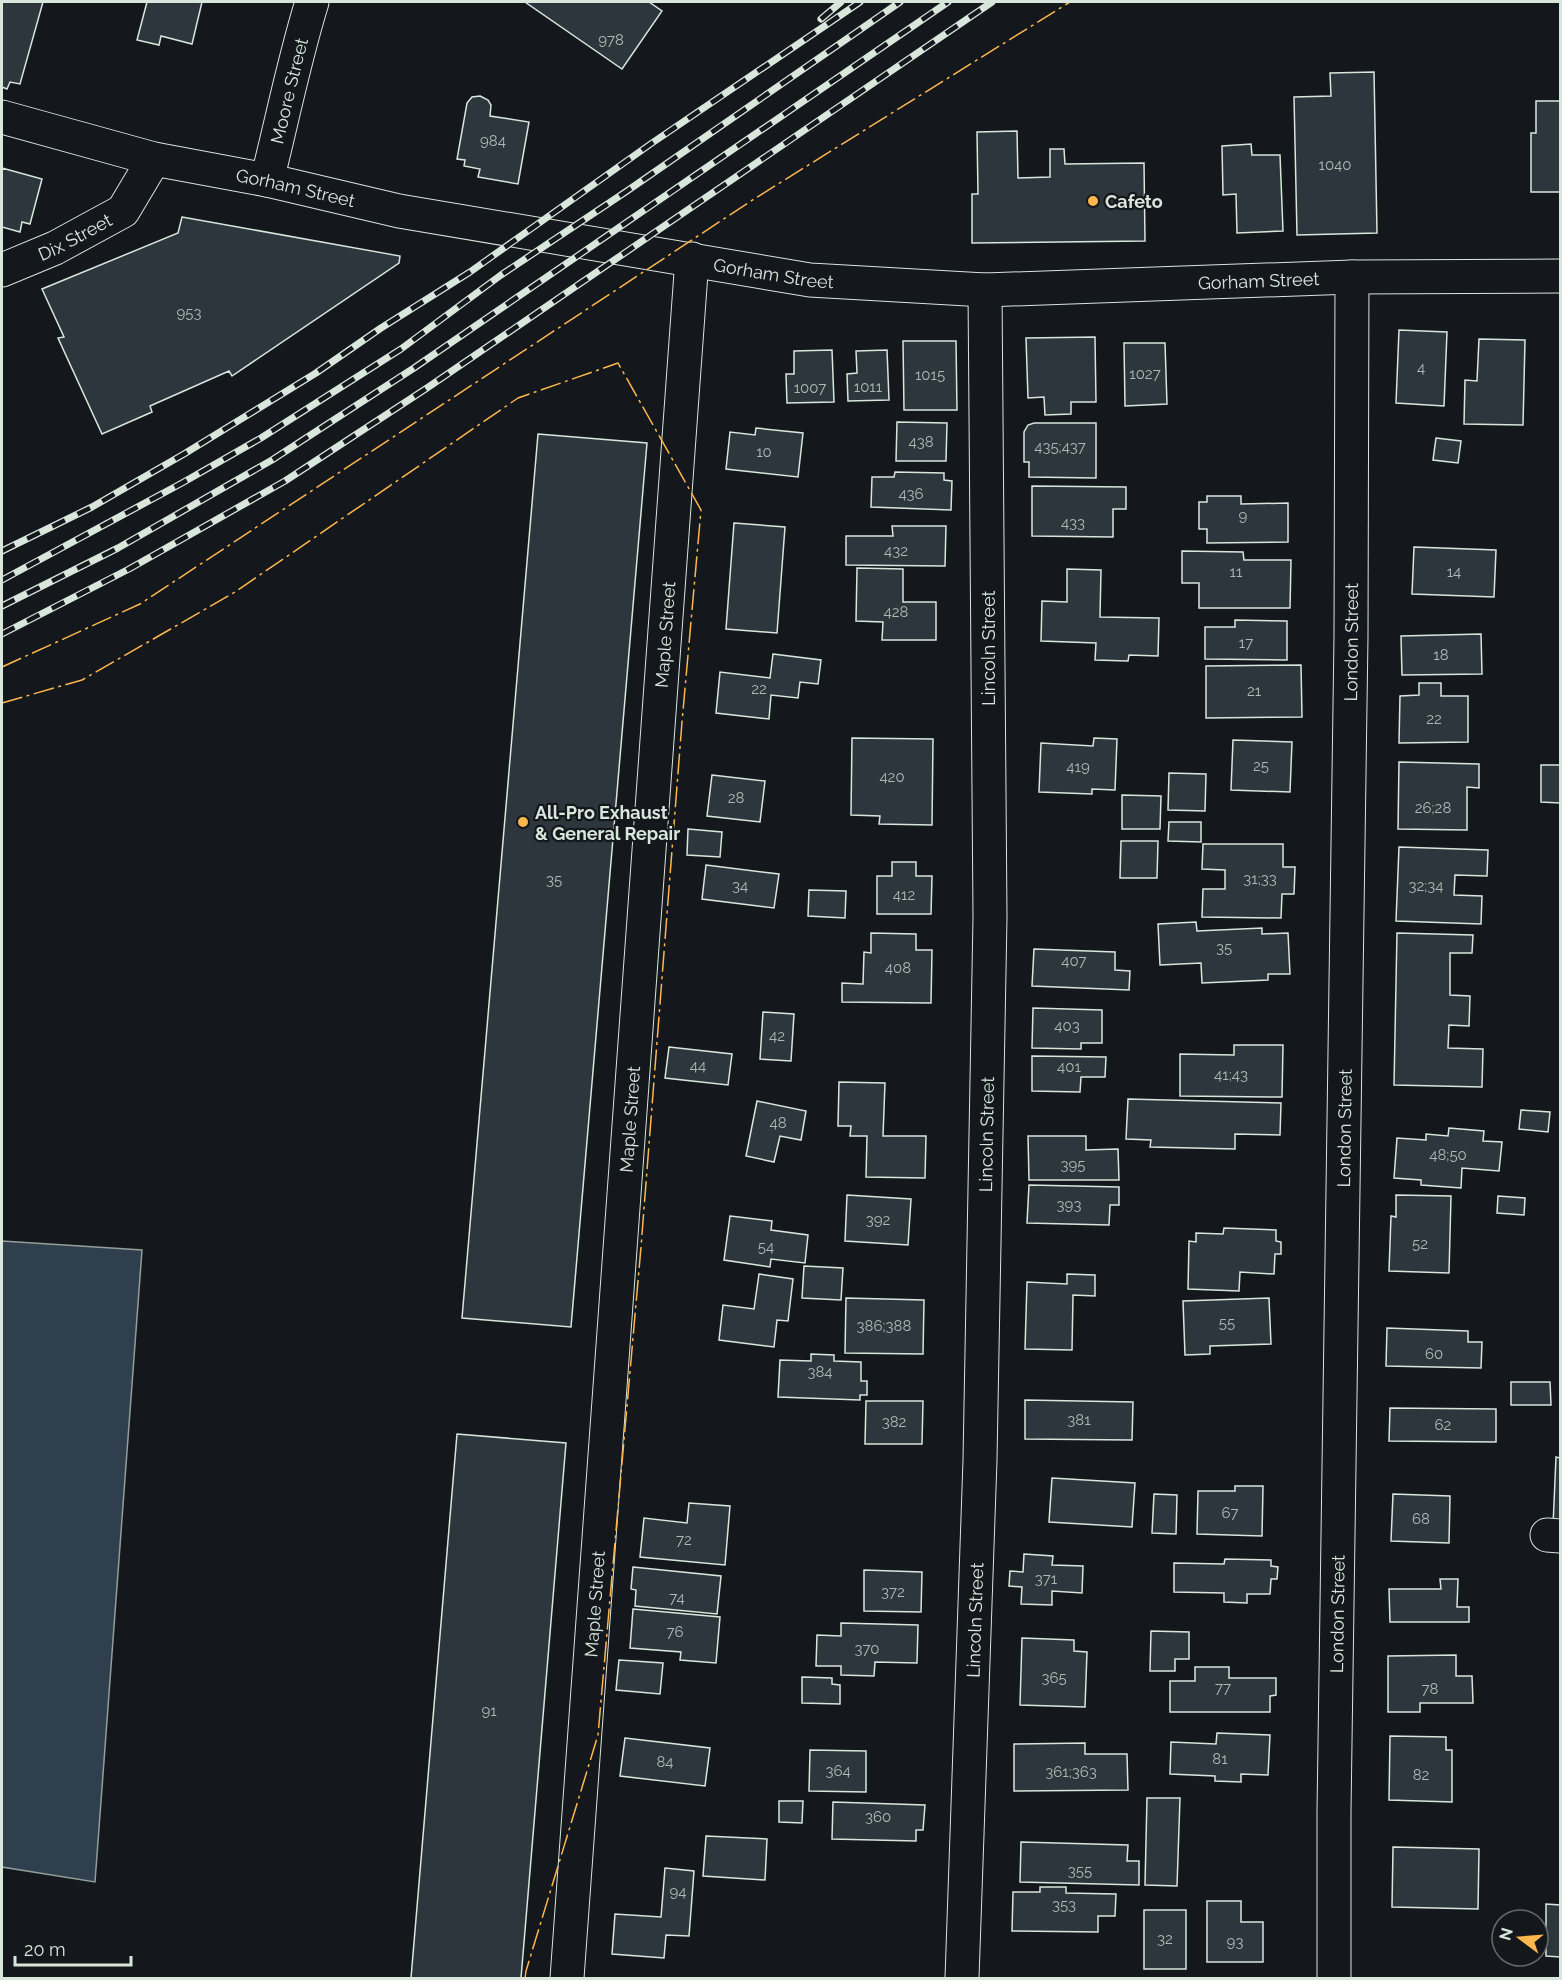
<svg xmlns="http://www.w3.org/2000/svg" width="1562" height="1980" viewBox="0 0 1562 1980" font-family="Raleway,sans-serif">
<style>
.water{fill:#2f3f4d;stroke:#939e99;stroke-width:1.5}
.building{fill:#2c363c;stroke:#d8e6dc;stroke-width:1.5}
.lines{fill:none;stroke-linecap:round;stroke-linejoin:round}
.street-casing{stroke:#d8e6dc;stroke-width:35}
.secondary-casing{stroke:#d8e6dc;stroke-width:35}
.primary-casing{stroke:#d8e6dc;stroke-width:35}
.street{stroke:#14181c;stroke-width:33}
.secondary{stroke:#14181c;stroke-width:33}
.primary{stroke:#14181c;stroke-width:33}
.rail-casing{stroke:#d8e6dc;stroke-width:7}
.rail{stroke:#14181c;stroke-width:4.5;stroke-dasharray:14;stroke-linecap:butt}
.power{stroke:#ffb74d;stroke-width:1.5;stroke-dasharray:21 4.5 3 4.5;stroke-linecap:butt}
.poi-dot{fill:#ffb74d;stroke:#14181c;stroke-width:2}
.labels{text-anchor:middle;dominant-baseline:central;stroke-width:4.5;stroke-linejoin:round;paint-order:stroke}
.number-label{font-size:15px;fill:#adbab4}
.street-label{font-size:18px;fill:#d8e6dc;stroke:#14181c}
.poi-label{font-size:18px;font-weight:bold;fill:#d8e6dc;stroke:#14181c;text-anchor:start}
</style>
<rect width="100%" height="100%" fill="#14181c"/>
<!-- water -->
<path class="water" d="M 2,1241 L 142,1250 L 95,1882 L 2,1867 Z"/>
<!-- building -->
<path class="building" d="M 2,2 L 43,2 L 20,84 L 10,82 L 7,89 L 2,87 Z
M 147,2 L 202,2 L 192,44 L 161,36 L 159,45 L 137,40 Z
M 525,2 L 649,2 L 662,11 L 622,69 Z
M 1374,72 L 1377,233 L 1297,235 L 1294,97 L 1331,96 L 1330,73 Z
M 480,96 L 488,100 L 491,105 L 490,116 L 529,122 L 518,184 L 478,177 L 480,169 L 464,166 L 465,160 L 457,159 L 467,103 L 472,97 Z
M 1536,101 L 1560,101 L 1560,192 L 1531,192 L 1531,133 L 1536,133 Z
M 1017,131 L 1018,178 L 1050,177 L 1050,149 L 1064,149 L 1065,164 L 1144,163 L 1145,241 L 972,243 L 972,194 L 978,194 L 977,132 Z
M 1251,144 L 1252,155 L 1280,155 L 1283,231 L 1237,233 L 1236,194 L 1223,195 L 1222,146 Z
M 2,168 L 42,179 L 30,224 L 22,222 L 20,232 L 2,227 Z
M 182,217 L 400,256 L 399,263 L 232,376 L 229,371 L 150,406 L 152,412 L 102,434 L 58,338 L 64,337 L 42,289 L 178,233 Z
M 1399,330 L 1447,332 L 1444,406 L 1396,403 Z
M 1095,337 L 1096,402 L 1071,402 L 1071,414 L 1045,415 L 1044,397 L 1028,398 L 1026,338 Z
M 1479,339 L 1525,340 L 1523,425 L 1464,424 L 1465,380 L 1477,381 Z
M 903,341 L 956,341 L 957,410 L 904,410 Z
M 1124,343 L 1165,343 L 1167,404 L 1125,406 Z
M 832,350 L 834,402 L 787,403 L 786,374 L 794,374 L 794,351 Z
M 887,350 L 889,400 L 848,401 L 847,374 L 857,373 L 856,351 Z
M 897,422 L 947,423 L 946,461 L 896,461 Z
M 1034,423 L 1096,423 L 1096,478 L 1029,477 L 1029,462 L 1024,462 L 1024,432 L 1028,425 Z
M 756,428 L 803,433 L 798,477 L 726,469 L 730,432 L 755,435 Z
M 538,434 L 647,443 L 571,1327 L 462,1318 Z
M 1436,438 L 1461,441 L 1458,463 L 1433,460 Z
M 895,472 L 944,473 L 944,480 L 952,481 L 951,510 L 871,507 L 872,477 L 894,477 Z
M 1032,486 L 1126,487 L 1126,509 L 1113,509 L 1113,537 L 1032,536 Z
M 1207,496 L 1241,496 L 1241,504 L 1288,503 L 1288,542 L 1207,543 L 1207,529 L 1199,529 L 1199,502 L 1207,502 Z
M 734,523 L 785,527 L 777,633 L 726,629 Z
M 892,526 L 946,526 L 945,566 L 846,565 L 846,536 L 893,536 Z
M 1414,547 L 1496,550 L 1494,597 L 1412,594 Z
M 1182,551 L 1243,552 L 1244,560 L 1291,560 L 1290,608 L 1199,608 L 1199,583 L 1182,583 Z
M 857,568 L 903,569 L 903,602 L 936,602 L 936,640 L 882,640 L 883,622 L 856,621 Z
M 1067,569 L 1101,570 L 1100,617 L 1159,618 L 1158,656 L 1129,655 L 1128,661 L 1095,660 L 1096,643 L 1041,641 L 1042,601 L 1067,602 Z
M 1235,620 L 1287,621 L 1287,660 L 1205,659 L 1205,627 L 1235,627 Z
M 1481,634 L 1482,674 L 1402,675 L 1401,636 Z
M 773,654 L 821,660 L 818,684 L 800,682 L 798,698 L 771,695 L 769,719 L 716,713 L 720,672 L 770,678 Z
M 1301,665 L 1302,717 L 1206,718 L 1206,666 Z
M 1419,683 L 1441,683 L 1441,696 L 1468,696 L 1468,742 L 1399,743 L 1400,696 L 1419,695 Z
M 852,738 L 933,739 L 932,825 L 879,824 L 880,816 L 851,815 Z
M 1094,738 L 1117,739 L 1115,790 L 1092,789 L 1092,794 L 1039,792 L 1041,743 L 1093,746 Z
M 1233,740 L 1292,742 L 1290,792 L 1231,790 Z
M 1399,762 L 1479,764 L 1479,788 L 1467,787 L 1467,830 L 1398,829 Z
M 1541,765 L 1560,765 L 1560,803 L 1541,802 Z
M 1169,773 L 1206,774 L 1205,811 L 1168,810 Z
M 712,775 L 765,781 L 760,822 L 707,816 Z
M 1122,795 L 1161,796 L 1160,829 L 1122,829 Z
M 1169,822 L 1201,822 L 1201,842 L 1168,841 Z
M 688,829 L 722,832 L 720,857 L 687,855 Z
M 1121,841 L 1158,841 L 1157,878 L 1120,878 Z
M 1203,844 L 1283,844 L 1283,867 L 1295,867 L 1294,894 L 1282,894 L 1281,918 L 1202,917 L 1203,889 L 1225,889 L 1225,870 L 1202,869 Z
M 1399,847 L 1488,850 L 1487,876 L 1455,875 L 1454,895 L 1482,896 L 1481,924 L 1396,921 Z
M 892,862 L 916,862 L 916,876 L 932,876 L 931,914 L 877,914 L 877,876 L 892,876 Z
M 706,865 L 779,874 L 774,908 L 702,899 Z
M 809,890 L 846,891 L 845,918 L 808,916 Z
M 1196,922 L 1197,931 L 1262,928 L 1262,934 L 1288,933 L 1290,974 L 1268,974 L 1268,980 L 1202,983 L 1201,963 L 1160,965 L 1158,924 Z
M 871,933 L 916,934 L 916,950 L 932,950 L 931,1003 L 842,1002 L 842,983 L 863,984 L 864,952 L 871,953 Z
M 1397,933 L 1473,935 L 1472,953 L 1450,953 L 1450,995 L 1470,996 L 1469,1026 L 1449,1025 L 1448,1048 L 1483,1049 L 1482,1087 L 1394,1085 Z
M 1034,949 L 1115,952 L 1115,970 L 1130,971 L 1129,990 L 1032,986 Z
M 1033,1008 L 1102,1010 L 1102,1043 L 1081,1043 L 1081,1049 L 1032,1048 Z
M 763,1012 L 794,1014 L 791,1061 L 760,1059 Z
M 1234,1045 L 1283,1045 L 1282,1097 L 1180,1096 L 1180,1054 L 1234,1055 Z
M 669,1047 L 732,1054 L 728,1085 L 665,1078 Z
M 1032,1056 L 1106,1057 L 1105,1077 L 1081,1077 L 1080,1092 L 1032,1091 Z
M 839,1082 L 885,1083 L 883,1136 L 926,1136 L 925,1178 L 866,1177 L 867,1136 L 850,1136 L 851,1126 L 838,1126 Z
M 1128,1099 L 1281,1103 L 1280,1135 L 1235,1134 L 1235,1149 L 1150,1147 L 1151,1140 L 1126,1139 Z
M 757,1101 L 806,1111 L 801,1140 L 780,1136 L 774,1162 L 746,1156 Z
M 1521,1110 L 1550,1112 L 1548,1132 L 1519,1129 Z
M 1449,1128 L 1484,1131 L 1483,1141 L 1502,1142 L 1499,1171 L 1462,1168 L 1461,1188 L 1421,1185 L 1421,1180 L 1394,1178 L 1397,1138 L 1426,1140 L 1426,1134 L 1448,1136 Z
M 1028,1136 L 1086,1136 L 1086,1150 L 1118,1149 L 1119,1180 L 1029,1180 Z
M 1029,1185 L 1119,1187 L 1119,1205 L 1110,1205 L 1109,1225 L 1027,1223 Z
M 847,1195 L 911,1199 L 908,1245 L 845,1241 Z
M 1396,1195 L 1451,1196 L 1449,1273 L 1389,1271 L 1391,1216 L 1396,1217 Z
M 1498,1196 L 1525,1198 L 1524,1215 L 1497,1213 Z
M 730,1216 L 772,1221 L 771,1230 L 808,1235 L 805,1263 L 771,1259 L 770,1267 L 724,1260 Z
M 1224,1228 L 1276,1230 L 1276,1241 L 1281,1242 L 1281,1254 L 1275,1254 L 1274,1274 L 1240,1272 L 1239,1291 L 1188,1289 L 1189,1241 L 1196,1242 L 1196,1233 L 1223,1234 Z
M 804,1266 L 843,1268 L 841,1300 L 802,1298 Z
M 759,1274 L 793,1279 L 788,1321 L 777,1320 L 774,1347 L 719,1340 L 723,1305 L 754,1309 Z
M 1067,1274 L 1095,1275 L 1095,1296 L 1073,1295 L 1072,1350 L 1025,1349 L 1027,1282 L 1067,1284 Z
M 846,1298 L 924,1300 L 923,1354 L 845,1353 Z
M 1269,1298 L 1271,1344 L 1210,1346 L 1210,1354 L 1185,1355 L 1183,1301 Z
M 1387,1328 L 1468,1331 L 1468,1342 L 1482,1342 L 1481,1368 L 1386,1366 Z
M 811,1354 L 834,1355 L 834,1361 L 861,1362 L 861,1381 L 867,1381 L 867,1395 L 860,1395 L 860,1400 L 778,1397 L 780,1360 L 811,1361 Z
M 1511,1382 L 1550,1382 L 1551,1405 L 1511,1405 Z
M 1025,1400 L 1133,1402 L 1132,1440 L 1025,1439 Z
M 866,1401 L 923,1401 L 922,1444 L 865,1444 Z
M 1390,1408 L 1496,1409 L 1496,1442 L 1389,1441 Z
M 457,1434 L 566,1443 L 521,1978 L 411,1978 Z
M 1556,1457 L 1560,1458 L 1560,1527 L 1553,1526 Z
M 1052,1478 L 1135,1483 L 1132,1527 L 1049,1522 Z
M 1235,1486 L 1263,1486 L 1262,1536 L 1197,1534 L 1198,1491 L 1235,1491 Z
M 1154,1494 L 1177,1495 L 1176,1534 L 1152,1533 Z
M 1393,1494 L 1450,1496 L 1449,1543 L 1391,1541 Z
M 689,1503 L 730,1506 L 725,1565 L 640,1557 L 644,1518 L 687,1523 Z
M 1024,1554 L 1053,1556 L 1052,1565 L 1083,1566 L 1082,1593 L 1052,1591 L 1052,1605 L 1021,1604 L 1022,1587 L 1009,1586 L 1010,1571 L 1023,1572 Z
M 1225,1559 L 1271,1560 L 1271,1566 L 1278,1567 L 1277,1579 L 1271,1579 L 1270,1594 L 1247,1594 L 1247,1603 L 1224,1602 L 1224,1593 L 1174,1592 L 1174,1563 L 1224,1564 Z
M 633,1567 L 721,1576 L 717,1614 L 635,1606 L 636,1590 L 631,1589 Z
M 864,1570 L 922,1572 L 921,1612 L 864,1611 Z
M 1440,1579 L 1458,1579 L 1457,1607 L 1469,1607 L 1469,1622 L 1390,1622 L 1389,1589 L 1441,1589 Z
M 633,1609 L 720,1617 L 716,1663 L 680,1660 L 681,1652 L 630,1648 Z
M 841,1623 L 918,1625 L 917,1663 L 875,1662 L 874,1676 L 841,1675 L 841,1666 L 816,1666 L 817,1635 L 841,1636 Z
M 1151,1631 L 1189,1632 L 1189,1659 L 1175,1659 L 1175,1671 L 1150,1671 Z
M 1022,1638 L 1074,1640 L 1074,1651 L 1087,1652 L 1085,1707 L 1020,1705 Z
M 1456,1655 L 1456,1676 L 1472,1676 L 1473,1703 L 1420,1703 L 1420,1712 L 1388,1712 L 1388,1656 Z
M 619,1660 L 663,1663 L 660,1694 L 616,1690 Z
M 1195,1667 L 1229,1667 L 1229,1678 L 1276,1678 L 1276,1695 L 1270,1696 L 1270,1712 L 1170,1712 L 1170,1681 L 1195,1681 Z
M 802,1677 L 832,1678 L 832,1684 L 840,1685 L 840,1704 L 802,1703 Z
M 1217,1733 L 1270,1735 L 1268,1775 L 1241,1774 L 1241,1782 L 1215,1781 L 1215,1776 L 1170,1774 L 1171,1742 L 1216,1744 Z
M 1390,1736 L 1446,1737 L 1446,1750 L 1452,1750 L 1452,1802 L 1389,1800 Z
M 625,1738 L 710,1748 L 705,1786 L 620,1776 Z
M 1085,1743 L 1085,1754 L 1127,1754 L 1128,1790 L 1014,1791 L 1014,1744 Z
M 810,1750 L 866,1751 L 866,1792 L 809,1791 Z
M 1147,1798 L 1180,1798 L 1177,1886 L 1145,1885 Z
M 779,1801 L 803,1801 L 802,1823 L 779,1822 Z
M 833,1802 L 925,1805 L 923,1830 L 916,1830 L 916,1841 L 832,1839 Z
M 706,1836 L 767,1839 L 765,1880 L 703,1876 Z
M 1021,1842 L 1128,1845 L 1127,1861 L 1139,1861 L 1139,1885 L 1020,1882 Z
M 1393,1847 L 1479,1849 L 1478,1909 L 1392,1907 Z
M 665,1868 L 694,1871 L 689,1936 L 666,1935 L 664,1958 L 612,1954 L 615,1914 L 661,1917 Z
M 1040,1887 L 1066,1887 L 1066,1893 L 1116,1894 L 1115,1916 L 1098,1916 L 1098,1932 L 1012,1931 L 1013,1892 L 1040,1892 Z
M 1207,1901 L 1241,1901 L 1241,1922 L 1263,1922 L 1263,1962 L 1207,1962 Z
M 1546,1904 L 1560,1905 L 1560,1957 L 1546,1956 Z
M 1144,1910 L 1186,1910 L 1186,1969 L 1144,1969 Z"/>
<g class="lines">
<!-- street casing -->
<g class="street-casing">
<g id="street">
<path id="s1" d="M 2,270 L 55,248 L 123,211 L 154,159"/>
<path d="M 1547,1535 L 1560,1536"/>
<path id="s2" d="M 567,1978 L 692,259"/>
<path id="s3" d="M 1334,1978 L 1334,1812 L 1351,636 L 1352,277"/>
</g>
</g>
<!-- secondary casing -->
<g class="secondary-casing">
<g id="secondary">
<path id="s4" d="M 267,180 C 282,121 294,60 312,2"/>
<path id="s5" d="M 962,1978 L 980,1460 L 990,917 L 985,290"/>
</g>
</g>
<!-- primary casing -->
<g class="primary-casing">
<g id="primary">
<path id="s6" d="M 2,117 L 154,159 L 267,180 L 399,211 L 810,280 L 985,290 L 1352,277 L 1560,276"/>
</g>
</g>
<!-- street -->
<use href="#street" class="street"/>
<!-- secondary -->
<use href="#secondary" class="secondary"/>
<!-- primary -->
<use href="#primary" class="primary"/>
<!-- rail casing -->
<g class="rail-casing">
<path id="rail" d="M 821,19 L 841,2
M 2,551 L 92,507 L 184,454 L 316,373 L 381,328 L 470,272 L 652,143 L 860,2
M 2,580 L 182,483 L 261,438 L 401,349 L 501,275 L 627,191 L 900,2
M 2,606 L 118,548 L 272,460 L 414,368 L 948,2
M 2,634 L 129,569 L 285,481 L 427,388 L 992,2"/>
</g>
<!-- rail -->
<use href="#rail" class="rail"/>
<!-- power -->
<path class="power" d="M 2,667 L 140,604 L 754,199 L 1070,2
M 2,703 L 82,680 L 235,592 L 518,398 L 618,363 L 701,510 L 682,722 L 641,1247 L 598,1735 L 526,1971 L 525,1978"/>
</g>
<!-- markers -->
<g class="poi-dot">
<circle cx="1093" cy="201" r="6"/>
<circle cx="523" cy="822" r="6"/>
</g>
<g class="labels">
<!-- number labels -->
<g class="number-label">
<text x="611" y="40">978</text>
<text x="493" y="141">984</text>
<text x="1335" y="165">1040</text>
<text x="189" y="313">953</text>
<text x="1421" y="368">4</text>
<text x="1145" y="374">1027</text>
<text x="930" y="375">1015</text>
<text x="868" y="387">1011</text>
<text x="810" y="388">1007</text>
<text x="921" y="442">438</text>
<text x="1060" y="447">435;437</text>
<text x="764" y="452">10</text>
<text x="911" y="494">436</text>
<text x="1243" y="516">9</text>
<text x="1073" y="523">433</text>
<text x="896" y="551">432</text>
<text x="1236" y="572">11</text>
<text x="1454" y="572">14</text>
<text x="896" y="612">428</text>
<text x="1246" y="643">17</text>
<text x="1441" y="655">18</text>
<text x="759" y="689">22</text>
<text x="1254" y="691">21</text>
<text x="1434" y="719">22</text>
<text x="1261" y="766">25</text>
<text x="1078" y="767">419</text>
<text x="892" y="777">420</text>
<text x="736" y="798">28</text>
<text x="1433" y="808">26;28</text>
<text x="1260" y="879">31;33</text>
<text x="554" y="880">35</text>
<text x="740" y="886">34</text>
<text x="1426" y="886">32;34</text>
<text x="904" y="895">412</text>
<text x="1224" y="948">35</text>
<text x="1074" y="961">407</text>
<text x="898" y="968">408</text>
<text x="1067" y="1026">403</text>
<text x="777" y="1036">42</text>
<text x="698" y="1066">44</text>
<text x="1069" y="1067">401</text>
<text x="1231" y="1075">41;43</text>
<text x="778" y="1123">48</text>
<text x="1448" y="1155">48;50</text>
<text x="1073" y="1165">395</text>
<text x="1069" y="1205">393</text>
<text x="878" y="1220">392</text>
<text x="1420" y="1244">52</text>
<text x="766" y="1247">54</text>
<text x="1227" y="1323">55</text>
<text x="884" y="1326">386;388</text>
<text x="1434" y="1354">60</text>
<text x="820" y="1372">384</text>
<text x="1079" y="1420">381</text>
<text x="894" y="1422">382</text>
<text x="1443" y="1425">62</text>
<text x="1230" y="1513">67</text>
<text x="1421" y="1519">68</text>
<text x="684" y="1540">72</text>
<text x="1046" y="1579">371</text>
<text x="893" y="1592">372</text>
<text x="677" y="1598">74</text>
<text x="675" y="1632">76</text>
<text x="867" y="1649">370</text>
<text x="1054" y="1678">365</text>
<text x="1223" y="1688">77</text>
<text x="1430" y="1689">78</text>
<text x="489" y="1711">91</text>
<text x="1220" y="1759">81</text>
<text x="665" y="1762">84</text>
<text x="838" y="1771">364</text>
<text x="1071" y="1772">361;363</text>
<text x="1421" y="1775">82</text>
<text x="878" y="1817">360</text>
<text x="1080" y="1871">355</text>
<text x="678" y="1892">94</text>
<text x="1064" y="1905">353</text>
<text x="1165" y="1939">32</text>
<text x="1235" y="1942">93</text>
</g>
<!-- street labels -->
<g class="street-label">
<text stroke="none"><textPath href="#s4" startOffset="92">Moore Street</textPath></text>
<text stroke="none"><textPath href="#s6" startOffset="302">Gorham Street</textPath></text>
<text stroke="none"><textPath href="#s1" startOffset="80">Dix Street</textPath></text>
<text stroke="none"><textPath href="#s6" startOffset="788">Gorham Street</textPath></text>
<text stroke="none"><textPath href="#s6" startOffset="1274">Gorham Street</textPath></text>
<text stroke="none"><textPath href="#s2" startOffset="1347">Maple Street</textPath></text>
<text stroke="none"><textPath href="#s3" startOffset="1336">London Street</textPath></text>
<text transform="translate(988 648) rotate(-90)">Lincoln Street</text>
<text stroke="none"><textPath href="#s2" startOffset="861">Maple Street</textPath></text>
<text stroke="none"><textPath href="#s3" startOffset="850">London Street</textPath></text>
<text stroke="none"><textPath href="#s5" startOffset="844">Lincoln Street</textPath></text>
<text stroke="none"><textPath href="#s2" startOffset="375">Maple Street</textPath></text>
<text stroke="none"><textPath href="#s3" startOffset="364">London Street</textPath></text>
<text stroke="none"><textPath href="#s5" startOffset="358">Lincoln Street</textPath></text>
</g>
<!-- poi labels -->
<g class="poi-label">
<text x="1105" y="201">Cafeto</text>
<text x="535" y="812">All-Pro Exhaust<tspan x="535" dy="21">&amp; General Repair</tspan></text>
</g>
</g>
<!-- border -->
<rect width="1562" height="1980" fill="none" stroke="#d8e6dc" stroke-width="6"/>
<!-- north arrow -->
<g transform="translate(1520 1938) rotate(286)"><circle r="28" fill="#14181c" stroke="#626a69" stroke-width="1.5"/>
<path d="M0-4.5L10 22L0 15L-10 22Z" fill="#ffb74d"/>
<text y="-9" font-size="16" font-weight="bold" text-anchor="middle" fill="#d8e6dc">N</text>
</g>
<!-- scale -->
<path d="M15 1956v9h116v-9" fill="none" stroke="#d8e6dc" stroke-width="3"/>
<text x="24" y="1956" font-size="18" fill="#d8e6dc" stroke="#14181c" stroke-width="4.5" paint-order="stroke">20 m</text>
</svg>
